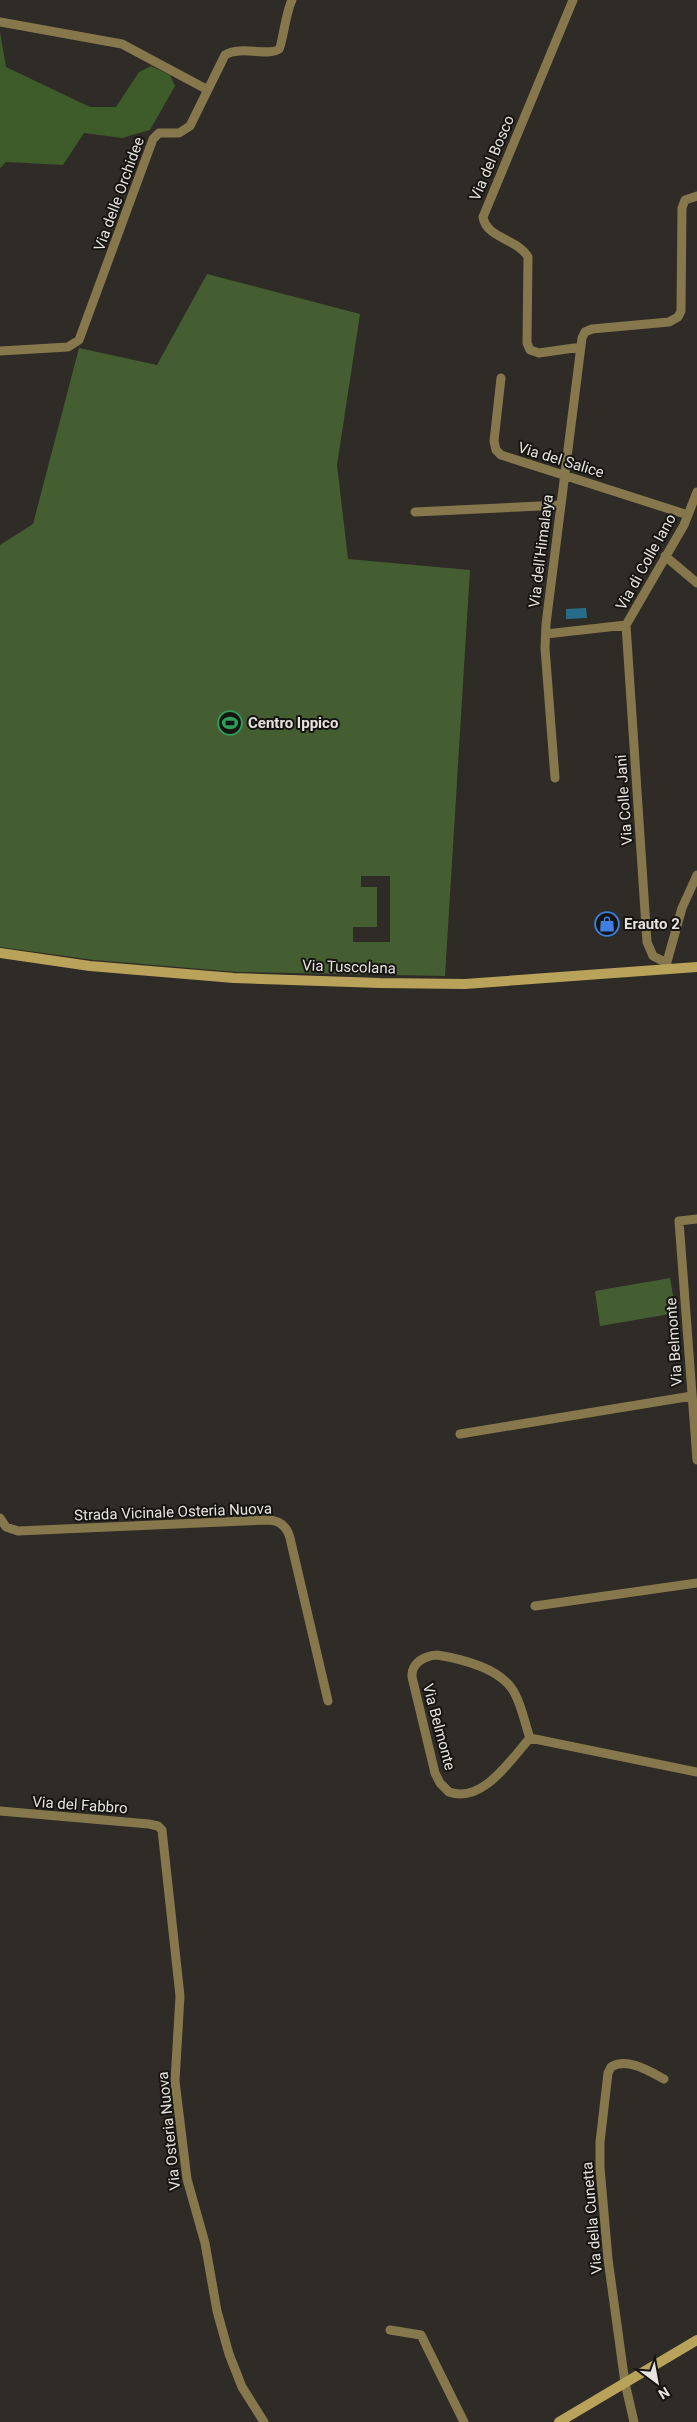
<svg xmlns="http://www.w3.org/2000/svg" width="697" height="2422" viewBox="0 0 697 2422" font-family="Roboto,sans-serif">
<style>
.green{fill:#445e31;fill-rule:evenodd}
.forest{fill:#3e5b2a}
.water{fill:#276d8a}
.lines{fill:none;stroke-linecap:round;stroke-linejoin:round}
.street{stroke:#86784c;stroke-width:9}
.secondary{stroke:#b9a35a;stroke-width:10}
.labels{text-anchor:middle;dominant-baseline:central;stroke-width:4;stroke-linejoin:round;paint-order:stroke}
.street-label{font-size:15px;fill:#e5e2df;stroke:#151411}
.poi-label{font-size:15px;font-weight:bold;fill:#e5e2df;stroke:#151411;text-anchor:start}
</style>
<rect width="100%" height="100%" fill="#2f2b26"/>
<!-- green -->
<path class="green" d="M 207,274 L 360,314 L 337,465 L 348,559 L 470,570 L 445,976 L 237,972 L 94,960 L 0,947 L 0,545 L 33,524 L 79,348 L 157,365 ZM 361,876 L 390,876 L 390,942 L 353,942 L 353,927 L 377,927 L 377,887 L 361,887 Z
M 670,1278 L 676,1313 L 600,1326 L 595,1291 Z"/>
<!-- forest -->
<path class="forest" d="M 0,32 L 6,67 L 90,107 L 116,107 L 139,72 L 151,66 L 170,75 L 175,86 L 150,130 L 122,138 L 84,133 L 63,165 L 6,162 L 0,168 Z"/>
<!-- water -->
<path class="water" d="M 586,608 L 587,618 L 566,619 L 566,609 Z"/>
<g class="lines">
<!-- street -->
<path class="street" d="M 573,0 L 483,217 C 486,238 518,239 528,257 L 527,343 L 530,350 L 539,353 L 581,347
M 0,22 L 122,44 L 208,90
M 0,351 L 68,347 L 79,340 L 153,139 L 159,133 L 179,133 L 190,126 L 225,55 C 240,45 270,57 279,49 C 282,46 286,11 292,0
M 501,378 L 494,441 L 496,450 L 501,455 L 688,515
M 415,512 L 561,505
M 665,556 L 697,583
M 626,625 L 647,942 L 653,956 L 667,963
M 546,634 L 626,625 L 684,525 L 697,492
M 555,778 L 545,648 L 546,624 L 582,338 L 585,332 L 592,329 L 669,322 L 678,317 L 681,311 L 682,208 L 685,200 L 697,196
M 665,969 L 682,908 L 697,875
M 697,1219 L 679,1221 L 697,1460
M 460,1434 L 692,1396
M 0,1518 L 6,1527 L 18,1531 L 268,1520 C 280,1520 287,1527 290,1538 L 328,1701
M 535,1606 L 697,1583
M 437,1655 C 462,1659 503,1669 515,1694 C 522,1707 525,1724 530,1738 C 511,1759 483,1804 449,1792 L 440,1783 L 435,1773 L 412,1677 C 411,1663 424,1656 437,1655 Z
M 530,1738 L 697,1772
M 0,1811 L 149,1824 L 158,1826 L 162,1830 L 180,1996 L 175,2081 L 187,2179 L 205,2243 L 217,2311 L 229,2354 L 242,2387 L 264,2422
M 390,2330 L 421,2335 L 464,2422
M 634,2422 L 625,2383 L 608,2259 L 600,2168 L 600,2142 L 608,2073 L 611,2067 C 627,2057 649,2071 664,2079"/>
<!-- secondary -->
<path class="secondary" d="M 0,953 L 90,966 L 234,978 L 380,983 L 465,984 L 697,967
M 559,2422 L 697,2340"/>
</g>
<!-- icons -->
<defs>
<g id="stadium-ring" transform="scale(1.25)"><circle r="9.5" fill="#151411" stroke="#2e9e5b" stroke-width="1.5"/><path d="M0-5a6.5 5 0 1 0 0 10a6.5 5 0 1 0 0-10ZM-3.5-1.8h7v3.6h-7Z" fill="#2e9e5b"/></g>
<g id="shop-ring" transform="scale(1.25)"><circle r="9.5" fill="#151411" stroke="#3f7fe0" stroke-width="1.5"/><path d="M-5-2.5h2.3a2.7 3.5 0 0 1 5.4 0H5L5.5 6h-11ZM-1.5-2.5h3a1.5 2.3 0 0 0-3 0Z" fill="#3f7fe0"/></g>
</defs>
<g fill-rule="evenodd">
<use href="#stadium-ring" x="230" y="723"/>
<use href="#shop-ring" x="607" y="924"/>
</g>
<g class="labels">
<!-- street labels -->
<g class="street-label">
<text transform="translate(492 158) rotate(-67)">Via del Bosco</text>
<text transform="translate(119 194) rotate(-70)">Via delle Orchidee</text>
<text transform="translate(561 460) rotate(17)">Via del Salice</text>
<text transform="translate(541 551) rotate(-83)">Via dell'Himalaya</text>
<text transform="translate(646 562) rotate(-61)">Via di Colle Iano</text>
<text transform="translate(624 800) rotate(-94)">Via Colle Jani</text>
<text transform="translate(349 967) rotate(2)">Via Tuscolana</text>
<text transform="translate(674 1342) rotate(-94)">Via Belmonte</text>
<text transform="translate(173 1512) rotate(-2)">Strada Vicinale Osteria Nuova</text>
<text transform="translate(439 1727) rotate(75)">Via Belmonte</text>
<text transform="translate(80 1805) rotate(4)">Via del Fabbro</text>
<text transform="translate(169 2131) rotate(-96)">Via Osteria Nuova</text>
<text transform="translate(592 2218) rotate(-95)">Via della Cunetta</text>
</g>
<!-- poi labels -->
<g class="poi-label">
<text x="248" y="723">Centro Ippico</text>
<text x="624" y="924">Erauto 2</text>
</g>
</g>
<!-- north arrow -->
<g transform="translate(657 2382) rotate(148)" stroke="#151411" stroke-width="4" paint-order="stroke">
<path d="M0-4L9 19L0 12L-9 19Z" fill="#e5e2df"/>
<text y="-8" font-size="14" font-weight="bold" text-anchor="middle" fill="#e5e2df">N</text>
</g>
</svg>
